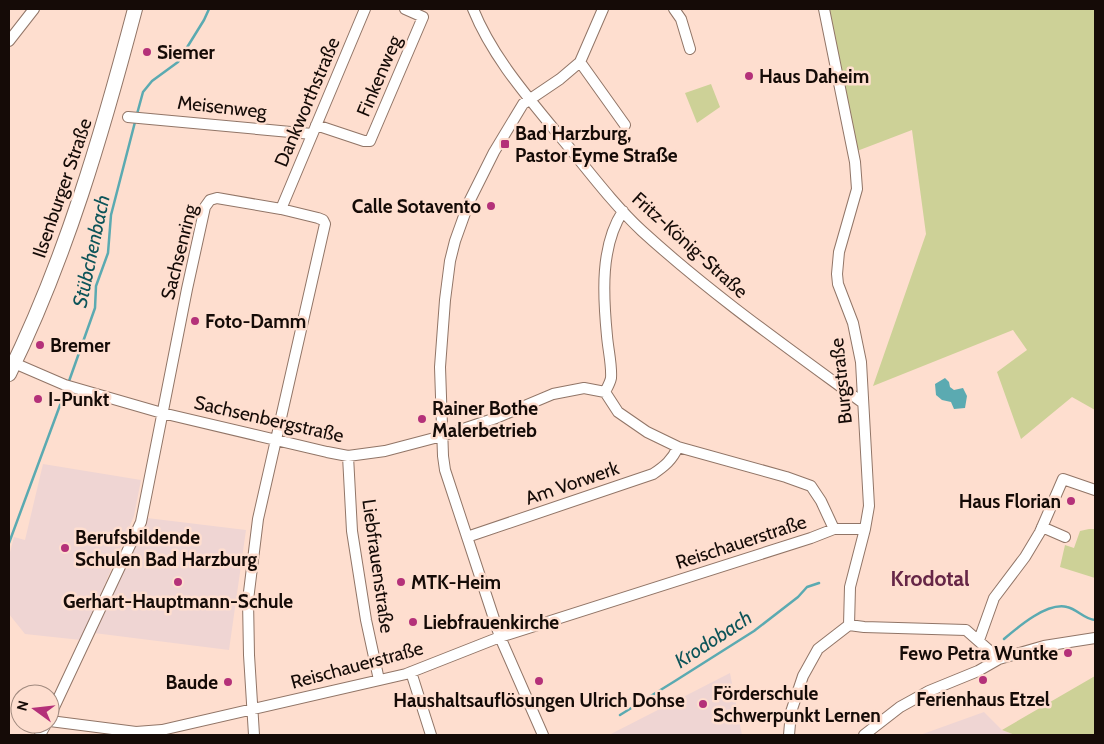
<svg xmlns="http://www.w3.org/2000/svg" width="1104" height="744" viewBox="0 0 1104 744" font-family="Cabin,sans-serif">
<style>
.education{fill:#efd5d3}
.green{fill:#cdd197}
.water{fill:#5baab1}
.lines{fill:none;stroke-linecap:round;stroke-linejoin:round}
.stream{stroke:#5baab1;stroke-width:2.5}
.minor-casing{stroke:#917567;stroke-width:12}
.secondary-casing{stroke:#917567;stroke-width:16}
.minor{stroke:#fff;stroke-width:10}
.secondary{stroke:#fff;stroke-width:14}
.poi-dot{fill:#b43179;stroke:#fedecf;stroke-width:2}
.labels{text-anchor:middle;dominant-baseline:central;stroke-width:5;stroke-linejoin:round;paint-order:stroke}
.poi-label{font-size:19px;font-weight:bold;fill:#150b07;stroke:#fedecf;text-anchor:start}
.street-label{font-size:19px;fill:#150b07;stroke:#fedecf}
.water-label{font-size:20px;font-style:italic;fill:#0d5459;stroke:#fedecf}
.quarter-label{font-size:21px;font-weight:bold;fill:#662647;stroke:#fedecf}
</style>
<rect width="100%" height="100%" fill="#fedecf"/>
<!-- education -->
<path class="education" d="M 43,464 L 141,480 L 134,516 L 81,640 L 25,634 L 9,614 L 9,556 L 14,537 L 25,540 Z
M 147,518 L 246,530 L 229,650 L 94,633 Z
M 730,673 L 742,735 L 609,735 Z
M 984,712 L 1002,730 L 1015,735 L 920,735 Z"/>
<!-- green -->
<path class="green" d="M 828,9 L 1095,9 L 1095,410 L 1072,397 L 1021,439 L 997,372 L 1027,350 L 1013,330 L 873,386 L 926,234 L 912,130 L 857,151 Z
M 711,84 L 720,107 L 697,123 L 685,93 Z
M 1089,529 L 1095,529 L 1095,578 L 1060,567 L 1065,545 L 1074,548 L 1080,531 Z
M 1095,676 L 1095,735 L 1015,735 L 1002,730 Z"/>
<!-- water -->
<path class="water" d="M 945,378 L 949,382 L 950,387 L 954,390 L 963,388 L 967,396 L 965,408 L 954,409 L 951,402 L 942,400 L 936,395 L 935,384 Z"/>
<g class="lines">
<!-- stream -->
<path class="stream" d="M 137,114 L 143,92 L 152,81 L 178,62 L 204,20 L 209,9
M 68,384 L 95,308 L 96,286 L 108,253 L 111,215 L 135,122
M 9,543 L 66,389
M 1004,639 C 1018,627 1047,602 1067,607 C 1077,609 1084,619 1095,620
M 620,715 L 675,681 L 754,631 L 798,597 L 807,587 L 819,583"/>
<!-- minor casing -->
<g class="minor-casing">
<path id="minor" d="M 473,9 C 492,56 526,95 558,134 C 585,166 611,202 642,231 C 711,294 788,348 863,403
M 674,9 L 681,19 L 690,49
M 9,41 L 34,9
M 580,62 L 625,125
M 128,117 L 312,134
M 316,125 L 364,141 L 370,141 L 423,17 L 405,9
M 281,209 L 365,9
M 623,211 C 600,246 603,295 607,336 C 608,349 612,365 611,378 C 610,383 607,388 605,392 L 618,412 L 647,432 L 678,447 L 786,477 L 811,486 L 821,501 L 834,529
M 14,363 L 65,385 L 162,413 L 327,452 L 348,456 L 385,451 L 442,436 L 496,418 L 553,394 L 584,388 L 605,392
M 348,456 L 352,531 L 366,620 L 379,680
M 1042,527 L 1065,537
M 467,537 L 653,474 C 665,466 672,460 678,447
M 849,625 L 864,627 L 966,630 L 999,659
M 979,640 L 994,598 L 1025,557 L 1040,532 L 1063,479 L 1095,490
M 411,672 L 431,735
M 50,716 L 141,522 L 187,289 L 205,207 L 210,200 L 217,198 L 281,209 L 318,218 L 323,220 L 325,224 L 258,519 L 248,600 L 249,655 L 254,735
M 50,721 L 136,732 L 162,730 L 406,674 L 500,637 L 811,538 L 834,529 L 865,529
M 40,735 L 46,724
M 543,735 L 500,637 L 445,470 L 443,456 L 440,367 L 445,300 L 450,261 L 455,241 L 469,202 L 494,152 L 523,104 L 560,79 L 580,62 L 603,9
M 789,735 L 791,712 L 803,676 L 818,649 L 849,625 L 850,587 L 865,529 L 869,506 L 861,362 L 853,323 L 838,284 L 837,274 L 839,252 L 857,189 L 855,162 L 824,9
M 864,735 L 900,707 L 929,691 L 978,671 L 999,659 L 1044,646 L 1095,638"/>
</g>
<!-- secondary casing -->
<g class="secondary-casing">
<path id="secondary" d="M 9,374 C 66,258 102,134 135,9"/>
</g>
<!-- minor -->
<use href="#minor" class="minor"/>
<!-- secondary -->
<use href="#secondary" class="secondary"/>
</g>
<!-- markers -->
<g class="poi-dot">
<circle cx="147" cy="52" r="5"/>
<circle cx="749" cy="76" r="5"/>
<rect x="500" y="139" width="10" height="10" rx="2.5"/>
<circle cx="491" cy="206" r="5"/>
<circle cx="195" cy="321" r="5"/>
<circle cx="40" cy="345" r="5"/>
<circle cx="38" cy="399" r="5"/>
<circle cx="422" cy="419" r="5"/>
<circle cx="1071" cy="501" r="5"/>
<circle cx="65" cy="548" r="5"/>
<circle cx="178" cy="582" r="5"/>
<circle cx="401" cy="582" r="5"/>
<circle cx="413" cy="622" r="5"/>
<circle cx="1068" cy="653" r="5"/>
<circle cx="983" cy="680" r="5"/>
<circle cx="539" cy="681" r="5"/>
<circle cx="228" cy="682" r="5"/>
<circle cx="703" cy="704" r="5"/>
</g>
<g class="labels">
<!-- poi labels -->
<g class="poi-label">
<text x="157" y="52">Siemer</text>
<text x="759" y="76">Haus Daheim</text>
<text x="515" y="133">Bad Harzburg,<tspan x="515" dy="22">Pastor Eyme Straße</tspan></text>
<text x="481" y="206" text-anchor="end">Calle Sotavento</text>
<text x="205" y="321">Foto-Damm</text>
<text x="50" y="345">Bremer</text>
<text x="48" y="399">I-Punkt</text>
<text x="432" y="408">Rainer Bothe<tspan x="432" dy="22">Malerbetrieb</tspan></text>
<text x="1061" y="501" text-anchor="end">Haus Florian</text>
<text x="75" y="537">Berufsbildende<tspan x="75" dy="22">Schulen Bad Harzburg</tspan></text>
<text x="411" y="582">MTK-Heim</text>
<text x="178" y="601" text-anchor="middle">Gerhart-Hauptmann-Schule</text>
<text x="423" y="622">Liebfrauenkirche</text>
<text x="1058" y="653" text-anchor="end">Fewo Petra Wuntke</text>
<text x="218" y="682" text-anchor="end">Baude</text>
<text x="713" y="693">Förderschule<tspan x="713" dy="22">Schwerpunkt Lernen</tspan></text>
<text x="983" y="699" text-anchor="middle">Ferienhaus Etzel</text>
<text x="539" y="700" text-anchor="middle">Haushaltsauflösungen Ulrich Dohse</text>
</g>
<!-- street labels -->
<g class="street-label">
<text transform="translate(379 76) rotate(-67)">Finkenweg</text>
<text transform="translate(307 102) rotate(-67)">Dankworthstraße</text>
<text transform="translate(222 107) rotate(6)">Meisenweg</text>
<text transform="translate(62 188) rotate(-71)">Ilsenburger Straße</text>
<text transform="translate(690 245) rotate(42)">Fritz-König-Straße</text>
<text transform="translate(179 252) rotate(-76)">Sachsenring</text>
<text transform="translate(841 381) rotate(-96)">Burgstraße</text>
<text transform="translate(269 419) rotate(13)">Sachsenbergstraße</text>
<text transform="translate(572 483) rotate(-19)">Am Vorwerk</text>
<text transform="translate(741 542) rotate(-18)">Reischauerstraße</text>
<text transform="translate(378 566) rotate(82)">Liebfrauenstraße</text>
<text transform="translate(357 665) rotate(-15)">Reischauerstraße</text>
</g>
<!-- water labels -->
<g class="water-label">
<text transform="translate(91 251) rotate(-78)">Stübchenbach</text>
<text transform="translate(713 639) rotate(-33)">Krodobach</text>
</g>
<!-- quarter labels -->
<g class="quarter-label">
<text x="930" y="578">Krodotal</text>
</g>
</g>
<!-- border -->
<rect width="1104" height="744" fill="none" stroke="#150b07" stroke-width="20"/>
<!-- north arrow -->
<g transform="translate(35 709) rotate(285)"><circle r="24" fill="#fedecf" stroke="#a18a7f"/>
<path d="M0-4L9 19L0 12L-9 19Z" fill="#b43179"/>
<text y="-8" font-size="14" font-weight="bold" text-anchor="middle" fill="#150b07">N</text>
</g>
</svg>
